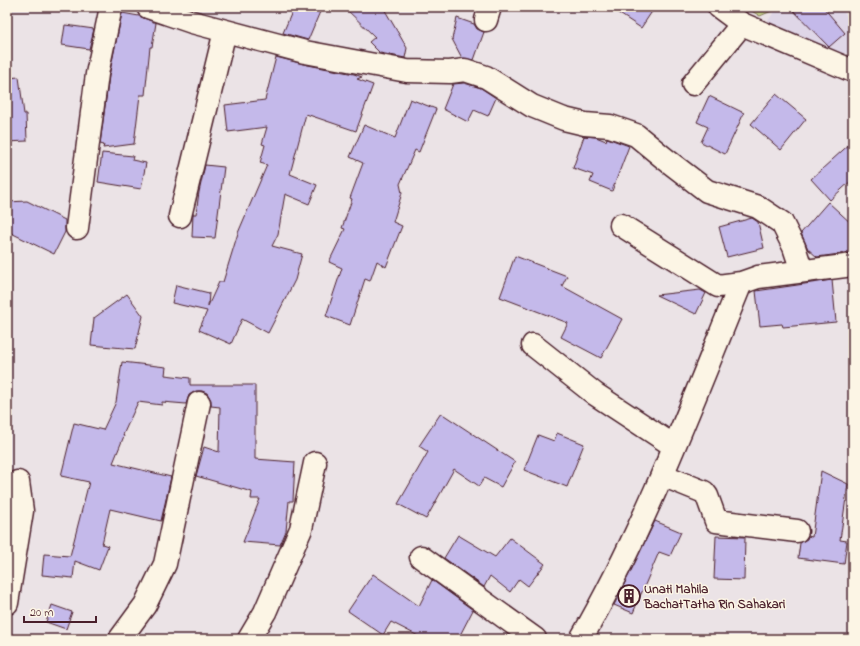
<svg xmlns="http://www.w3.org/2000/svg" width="860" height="646" viewBox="0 0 860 646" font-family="'Indie Flower',sans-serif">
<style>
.built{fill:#dfd6e7}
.green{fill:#c4d68b;stroke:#877a5b}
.building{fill:#c4b9ea;stroke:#4a1f2b}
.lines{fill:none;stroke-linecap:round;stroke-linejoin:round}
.minor-casing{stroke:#4a1f2b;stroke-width:25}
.minor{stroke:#fcf5e5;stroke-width:22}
.labels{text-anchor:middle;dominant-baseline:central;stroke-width:3;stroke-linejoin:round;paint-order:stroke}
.poi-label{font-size:13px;font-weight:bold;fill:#4a1f2b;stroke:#fcf5e5;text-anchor:start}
</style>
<rect width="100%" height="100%" fill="#ebe3e6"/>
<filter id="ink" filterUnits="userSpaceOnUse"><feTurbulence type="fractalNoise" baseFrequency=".025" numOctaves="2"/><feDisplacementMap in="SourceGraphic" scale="8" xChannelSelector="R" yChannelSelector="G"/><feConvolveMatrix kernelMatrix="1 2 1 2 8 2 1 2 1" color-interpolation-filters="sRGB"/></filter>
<g filter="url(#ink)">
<!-- built -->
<path class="built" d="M 777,7 L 838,7 L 853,22 L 853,53 L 829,53 L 779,32 L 768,21 Z"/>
<!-- green -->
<path class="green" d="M 745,7 L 777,7 L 776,9 L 760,16 Z"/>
<!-- building -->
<path class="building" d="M 294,7 L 322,7 L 308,40 L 283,33 Z
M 344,7 L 383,7 L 407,48 L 405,58 L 380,53 L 369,42 L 375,37 Z
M 609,7 L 655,7 L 641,28 Z
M 790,7 L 823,7 L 845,33 L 829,47 Z
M 122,13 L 139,16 L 156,23 L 152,47 L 150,47 L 145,95 L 140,95 L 134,144 L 103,148 L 104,145 L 100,144 L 109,76 Z
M 457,18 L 474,24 L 477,29 L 484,32 L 474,60 L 462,58 L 452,39 Z
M 65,25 L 94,29 L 89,49 L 62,45 Z
M 276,57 L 303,64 L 354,74 L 362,77 L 357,79 L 373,85 L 356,131 L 306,114 L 290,174 L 317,185 L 309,204 L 285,194 L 278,234 L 272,246 L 302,254 L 295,280 L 268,333 L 242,319 L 231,344 L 199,330 L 207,311 L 172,303 L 176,285 L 209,293 L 208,306 L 219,282 L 223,282 L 238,233 L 267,165 L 260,163 L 265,145 L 262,144 L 267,127 L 228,132 L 225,105 L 265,100 Z
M 19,77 L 24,114 L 26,114 L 27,141 L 7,142 L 7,78 Z
M 464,83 L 481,88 L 496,98 L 488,116 L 474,110 L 468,122 L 443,109 L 453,84 Z
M 776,94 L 806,119 L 781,150 L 751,124 Z
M 709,96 L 744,113 L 725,154 L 701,142 L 708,127 L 697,122 Z
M 410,99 L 436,109 L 419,152 L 415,150 L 400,184 L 402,193 L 393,222 L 402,226 L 386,267 L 377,261 L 370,281 L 365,279 L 350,325 L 326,316 L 342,268 L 329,262 L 345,229 L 342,228 L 352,199 L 350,198 L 363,163 L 350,157 L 364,125 L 395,138 Z
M 584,136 L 596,137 L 606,141 L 607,138 L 629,146 L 612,191 L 590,182 L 593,175 L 573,168 Z
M 853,141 L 853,179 L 830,200 L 811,179 Z
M 102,153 L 133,156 L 132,160 L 146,163 L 141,189 L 98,182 Z
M 205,165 L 224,167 L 215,238 L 192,237 L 193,214 L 196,214 L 199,192 Z
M 27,201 L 65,220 L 65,232 L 54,254 L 7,231 L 7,202 Z
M 828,202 L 853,225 L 853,251 L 840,254 L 817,257 L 808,249 L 801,233 Z
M 752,218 L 758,222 L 764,248 L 727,257 L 719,227 Z
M 515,256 L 567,276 L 562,286 L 622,319 L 601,358 L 561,337 L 568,323 L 500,297 Z
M 832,280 L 836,322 L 783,327 L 782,324 L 760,326 L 756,291 Z
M 700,290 L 706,293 L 696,314 L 656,295 Z
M 127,294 L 143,316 L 135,349 L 91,345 L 94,318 Z
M 122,362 L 166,367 L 165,375 L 190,378 L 190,385 L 255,385 L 255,459 L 295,462 L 293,501 L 289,501 L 286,531 L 280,545 L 243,542 L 260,499 L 251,499 L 252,492 L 196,476 L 204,447 L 219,452 L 220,407 L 211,406 L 211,400 L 207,393 L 202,391 L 196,391 L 189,395 L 186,404 L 162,402 L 162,405 L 138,402 L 123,435 L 124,436 L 113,463 L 171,477 L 161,521 L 110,509 L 102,544 L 108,546 L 99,570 L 75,561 L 73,578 L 42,575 L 44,554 L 70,556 L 89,482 L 61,476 L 74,423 L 103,430 L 116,402 Z
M 441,413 L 515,462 L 501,487 L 484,478 L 479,486 L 454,469 L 426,519 L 398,504 L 428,452 L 419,446 Z
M 557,433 L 584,444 L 567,487 L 524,470 L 538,435 L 554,441 Z
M 821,471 L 848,484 L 840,540 L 847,541 L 844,564 L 798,558 L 800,543 L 807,539 L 808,536 L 812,537 Z
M 655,521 L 681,532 L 670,556 L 659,552 L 633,613 L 614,605 Z
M 458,535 L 495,557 L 510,538 L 545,564 L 528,586 L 519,579 L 510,592 L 490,576 L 484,587 L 444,558 Z
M 716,536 L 745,537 L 744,580 L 714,579 Z
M 373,574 L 419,606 L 432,580 L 473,610 L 458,639 L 424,639 L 391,622 L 383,635 L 348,611 Z
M 52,605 L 72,612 L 66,629 L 46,622 Z"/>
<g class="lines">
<!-- minor casing -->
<g class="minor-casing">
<path id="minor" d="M 148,7 L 192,22 L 305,52 L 407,71 L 450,72 L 465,70 L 486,77 L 532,106 L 564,119 L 585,124 L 610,126 L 636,135 L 664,158 L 707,191 L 758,207 L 782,223 L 794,247 L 802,271
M 719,7 L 742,24 L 853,71
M 486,20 L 490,7
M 693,84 L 742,24
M 180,216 L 225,31
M 621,225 L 718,286 L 741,283
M 77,228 L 97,74 L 111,7
M 533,345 L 595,394 L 674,446
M 662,475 L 704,492 L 707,496 L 716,521 L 797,531
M 421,557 L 535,639
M 7,603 L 22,511 L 18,482
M 120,639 L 145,605 L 165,564 L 199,403
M 249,639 L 265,612 L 301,529 L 315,463
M 581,639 C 646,526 692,403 741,283 L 758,277 L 853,265"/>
</g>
<!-- minor -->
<use href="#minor" class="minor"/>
</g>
</g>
<!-- icons -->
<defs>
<g id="building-ring" transform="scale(1.15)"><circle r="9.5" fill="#fcf5e5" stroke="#4a1f2b" stroke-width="1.5"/><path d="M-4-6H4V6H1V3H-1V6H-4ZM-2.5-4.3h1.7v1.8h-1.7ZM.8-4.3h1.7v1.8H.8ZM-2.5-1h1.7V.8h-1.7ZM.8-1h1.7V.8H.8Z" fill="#4a1f2b"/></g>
</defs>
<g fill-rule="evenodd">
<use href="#building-ring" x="629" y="596"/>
</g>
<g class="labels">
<!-- poi labels -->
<g class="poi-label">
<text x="644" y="589">Unati Mahila<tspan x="644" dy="15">BachatTatha Rin Sahakari</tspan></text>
</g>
</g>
<!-- margin -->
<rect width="860" height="646" fill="none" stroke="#fcf5e5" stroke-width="24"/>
<rect x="12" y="12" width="836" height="622" fill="none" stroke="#4a1f2b" stroke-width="1.5" filter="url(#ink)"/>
<!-- scale -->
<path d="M24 616v6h72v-6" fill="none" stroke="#4a1f2b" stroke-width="2"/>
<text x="30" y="616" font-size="12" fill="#4a1f2b" stroke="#fcf5e5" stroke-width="3" paint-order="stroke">20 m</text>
</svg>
